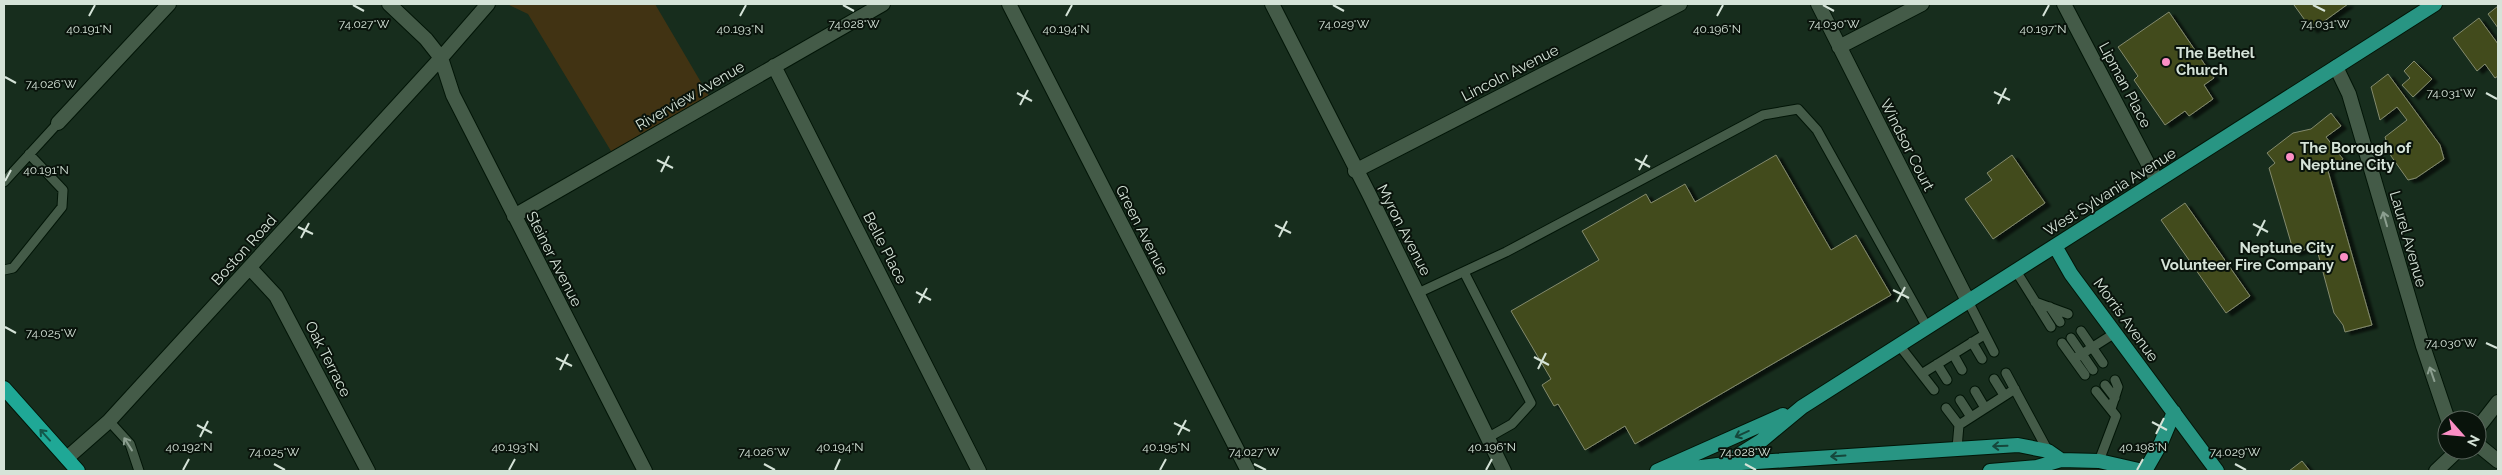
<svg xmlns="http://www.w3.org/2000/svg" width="2502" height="475" viewBox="0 0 2502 475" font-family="Raleway,sans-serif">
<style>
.green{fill:#413313}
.building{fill:#424b1a;stroke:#838a6e;filter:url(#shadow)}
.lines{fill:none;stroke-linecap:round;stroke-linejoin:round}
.service-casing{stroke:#021507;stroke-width:11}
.minor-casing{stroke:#021507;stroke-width:16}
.primary-casing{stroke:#021507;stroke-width:16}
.trunk-casing{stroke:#021507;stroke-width:16}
.service{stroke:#445b48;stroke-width:9}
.minor{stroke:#445b48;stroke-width:14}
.primary{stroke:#289583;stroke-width:14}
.trunk{stroke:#1fa896;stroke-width:14}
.oneway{stroke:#8c9f90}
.oneway2{stroke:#15473b}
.oneway3{stroke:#13564a}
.ticks{fill:none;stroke:#d5e3d8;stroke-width:2}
.poi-dot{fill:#fb8fc5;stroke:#09130b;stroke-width:2}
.labels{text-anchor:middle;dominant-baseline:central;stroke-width:4;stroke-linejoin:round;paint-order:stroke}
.poi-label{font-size:15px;font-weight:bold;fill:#d5e3d8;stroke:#09130b;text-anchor:start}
.street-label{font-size:15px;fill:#d5e3d8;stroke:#09130b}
.ticks-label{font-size:12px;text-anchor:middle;fill:#d5e3d8;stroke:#09130b;stroke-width:4;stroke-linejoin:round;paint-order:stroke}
</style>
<defs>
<filter id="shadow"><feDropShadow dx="5.5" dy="3" stdDeviation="1" flood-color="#0009"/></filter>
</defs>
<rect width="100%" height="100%" fill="#172d1d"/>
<!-- green -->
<path class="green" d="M 507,4 L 655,4 L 712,101 L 614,156 L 528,14 Z"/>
<!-- building -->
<path class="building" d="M 2296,4 L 2348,4 L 2312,30 L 2294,5 Z
M 2498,6 L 2498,28 L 2488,14 Z
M 2169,12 L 2214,78 L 2204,85 L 2213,99 L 2189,116 L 2185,111 L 2165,125 L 2134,80 L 2138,76 L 2118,47 Z
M 2479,18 L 2498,44 L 2498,76 L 2495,78 L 2485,64 L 2477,71 L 2453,38 Z
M 2414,61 L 2432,79 L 2413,97 L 2402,85 L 2410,78 L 2404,71 Z
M 2388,74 L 2440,145 L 2444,159 L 2416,178 L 2408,180 L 2391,156 L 2385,137 L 2407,120 L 2397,107 L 2380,120 L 2371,87 Z
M 2331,113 L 2341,126 L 2326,137 L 2343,159 L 2328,171 L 2372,325 L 2345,332 L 2343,325 L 2334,313 L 2316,246 L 2294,253 L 2269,168 L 2275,163 L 2267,153 L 2293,133 L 2311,129 Z
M 1776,155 L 1831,250 L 1856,235 L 1891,295 L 1635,444 L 1625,426 L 1585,450 L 1558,404 L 1554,406 L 1542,385 L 1551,379 L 1511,311 L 1599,260 L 1582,231 L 1646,194 L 1651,203 L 1685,184 L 1695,202 Z
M 2012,155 L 2045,203 L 1993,239 L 1965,199 L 1992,180 L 1987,173 Z
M 2185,203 L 2250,296 L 2226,313 L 2161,220 Z
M 2302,461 L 2310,471 L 2289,471 Z"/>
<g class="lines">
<!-- service casing -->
<g class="service-casing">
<path id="service" d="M 4,182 L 58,123
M 4,270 L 13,268 L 62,207 L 63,190 L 29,154
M 2016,271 L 2051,327
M 1464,272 L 1531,403 L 1512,424 L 1489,437
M 1418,293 L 1506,252 L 1763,115 L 1798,109 L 1817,130 L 1927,327
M 1968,301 L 1994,352
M 2035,302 L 2068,314
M 2050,307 L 2060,322
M 2081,331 L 2103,363
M 2071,338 L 2093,370
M 1972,342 L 1982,359
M 2062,343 L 2085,375
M 1899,345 L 1934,390
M 1953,354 L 1962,370
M 2074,359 L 2115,333
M 1937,364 L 1947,380
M 1923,373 L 1984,335
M 2006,373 L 2048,451
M 1994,379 L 2004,395
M 2105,385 L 2115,398
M 1975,391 L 1985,408
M 2096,391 L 2116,416 L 2099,461
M 1960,400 L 1971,417
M 1946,408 L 1959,425 L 2015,389
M 2111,409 L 2118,387 L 2115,380
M 109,421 L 130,444 L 139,471
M 1957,448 L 1959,425"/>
</g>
<!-- minor casing -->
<g class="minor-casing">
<path id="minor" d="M 389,4 L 426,39 L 441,58 L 453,95 L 645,471
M 1009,4 L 1248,471
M 1272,4 L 1369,194 L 1504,471
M 1818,4 L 1968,301
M 2064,4 L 2157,181
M 1839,47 L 1922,4
M 774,66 L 979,471
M 2336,67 L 2349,94 L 2423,346 L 2448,420
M 58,123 L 169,4
M 1355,171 L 1680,4
M 514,216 L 883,4
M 250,268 L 276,296 L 368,471
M 2477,429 L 2498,402
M 2477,444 L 2498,461
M 67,458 L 109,421 L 441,58 L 488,4
M 2436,471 L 2458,450"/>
</g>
<!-- primary casing -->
<g class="primary-casing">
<path id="primary" d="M 2055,246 L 2071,274 L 2217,471
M 1657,471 L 1783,415
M 1669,471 L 1726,464 L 2018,445 L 2048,451 L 2061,460
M 1713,471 L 1761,441 L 1802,407 L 2435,4
M 1990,471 L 2037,467 L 2061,460 L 2099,461 L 2143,471
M 2145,471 L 2161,443 L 2174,412"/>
</g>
<!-- trunk casing -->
<g class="trunk-casing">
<path id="trunk" d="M 4,388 L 78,471"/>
</g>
<!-- service -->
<use href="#service" class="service"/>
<!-- minor -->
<use href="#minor" class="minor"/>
<!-- primary -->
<use href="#primary" class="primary"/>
<!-- trunk -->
<use href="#trunk" class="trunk"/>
</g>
<!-- one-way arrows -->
<defs><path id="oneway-shaft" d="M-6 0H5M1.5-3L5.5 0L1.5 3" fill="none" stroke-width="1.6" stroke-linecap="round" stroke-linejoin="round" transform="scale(1.25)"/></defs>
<g class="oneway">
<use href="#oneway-shaft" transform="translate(2385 219) rotate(-106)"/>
<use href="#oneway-shaft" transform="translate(2432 374) rotate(-109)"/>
<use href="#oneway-shaft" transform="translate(128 444) rotate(-122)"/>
</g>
<g class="oneway2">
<use href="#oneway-shaft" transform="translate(1742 434) rotate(156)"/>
<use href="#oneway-shaft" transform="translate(2000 446) rotate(178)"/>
<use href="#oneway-shaft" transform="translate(1838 456) rotate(176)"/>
</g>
<use class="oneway3" href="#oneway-shaft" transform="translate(45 435) rotate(-132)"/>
<!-- ticks -->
<path class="ticks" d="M 353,5 L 364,11M 843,5 L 854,11M 1333,5 L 1344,11M 1823,5 L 1834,11M 2313,5 L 2325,11M 89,16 L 95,5M 740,16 L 746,5M 1066,16 L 1072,5M 1717,16 L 1723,5M 2043,16 L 2049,5M 5,77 L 16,83M 1994,92 L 2010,100M 1017,93 L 1032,101M 2486,93 L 2497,99M 1998,104 L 2006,88M 1020,105 L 1028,90M 1635,159 L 1650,167M 657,160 L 673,168M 1639,170 L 1647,155M 661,172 L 669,156M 5,181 L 11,170M 2253,224 L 2268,232M 1275,225 L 1291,233M 298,227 L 313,234M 2257,236 L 2265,220M 1279,237 L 1287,221M 301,238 L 309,223M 1893,290 L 1909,298M 916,292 L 931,300M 1897,302 L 1905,287M 919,303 L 927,288M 5,327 L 16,333M 2486,343 L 2497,348M 1534,357 L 1549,365M 556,358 L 572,366M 1538,369 L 1546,353M 560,370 L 568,354M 2152,422 L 2167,430M 1174,423 L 1190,431M 197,425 L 212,433M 2156,434 L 2164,418M 1178,435 L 1186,420M 200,437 L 208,421M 274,464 L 285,470M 764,464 L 775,470M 1254,464 L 1266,470M 1745,464 L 1756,470M 2235,464 L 2246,470M 183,470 L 189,459M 509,470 L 515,459M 835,470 L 840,459M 1160,470 L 1166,459M 1486,470 L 1492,459M 2137,470 L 2143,459"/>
<!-- markers -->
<g class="poi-dot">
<circle cx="2166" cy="62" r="5"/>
<circle cx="2290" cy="157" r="5"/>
<circle cx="2344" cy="257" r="5"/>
</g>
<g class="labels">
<!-- poi labels -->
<g class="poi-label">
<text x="2176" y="53">The Bethel<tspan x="2176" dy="17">Church</tspan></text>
<text x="2300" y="148">The Borough of<tspan x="2300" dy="17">Neptune City</tspan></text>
<text x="2334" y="248" text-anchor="end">Neptune City<tspan x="2334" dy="17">Volunteer Fire Company</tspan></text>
</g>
<!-- street labels -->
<g class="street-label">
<text transform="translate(1510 73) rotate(-27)">Lincoln Avenue</text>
<text transform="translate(2125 85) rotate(62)">Lipman Place</text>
<text transform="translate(690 96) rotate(-30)">Riverview Avenue</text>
<text transform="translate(1907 145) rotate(63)">Windsor Court</text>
<text transform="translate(2110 192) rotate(-32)">West Sylvania Avenue</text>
<text transform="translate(1142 230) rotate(63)">Green Avenue</text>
<text transform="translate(1404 230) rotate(63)">Myron Avenue</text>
<text transform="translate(2408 239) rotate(74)">Laurel Avenue</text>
<text transform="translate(885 248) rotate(63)">Belle Place</text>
<text transform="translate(244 250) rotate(-48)">Boston Road</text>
<text transform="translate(554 259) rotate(63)">Steiner Avenue</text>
<text transform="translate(2126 320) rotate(54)">Morris Avenue</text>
<text transform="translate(328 359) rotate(63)">Oak Terrace</text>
</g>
</g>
<g class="ticks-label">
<text x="364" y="28">74.027°W</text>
<text x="854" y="28">74.028°W</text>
<text x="1344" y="28">74.029°W</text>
<text x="1834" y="28">74.030°W</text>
<text x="2325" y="28">74.031°W</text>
<text x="89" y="33">40.191°N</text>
<text x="740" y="33">40.193°N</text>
<text x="1066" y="33">40.194°N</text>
<text x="1717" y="33">40.196°N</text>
<text x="2043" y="33">40.197°N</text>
<text x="51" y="88">74.026°W</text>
<text x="2451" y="97">74.031°W</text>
<text x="46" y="174">40.191°N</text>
<text x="51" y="337">74.025°W</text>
<text x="2451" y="347">74.030°W</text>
<text x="189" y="451">40.192°N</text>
<text x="515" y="451">40.193°N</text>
<text x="840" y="451">40.194°N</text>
<text x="1166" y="451">40.195°N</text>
<text x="1492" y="451">40.196°N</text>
<text x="2143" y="451">40.198°N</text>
<text x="274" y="456">74.025°W</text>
<text x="764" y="456">74.026°W</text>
<text x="1254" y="456">74.027°W</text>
<text x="1745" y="456">74.028°W</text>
<text x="2235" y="456">74.029°W</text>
</g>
<!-- border -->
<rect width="2502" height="475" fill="none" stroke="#d5e3d8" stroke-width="10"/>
<!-- north arrow -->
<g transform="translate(2462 435) rotate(117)"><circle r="24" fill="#09130b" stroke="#5b665d"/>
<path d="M0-4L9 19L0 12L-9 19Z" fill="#fb8fc5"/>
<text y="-8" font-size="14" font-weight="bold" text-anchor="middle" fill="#d5e3d8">N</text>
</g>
</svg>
